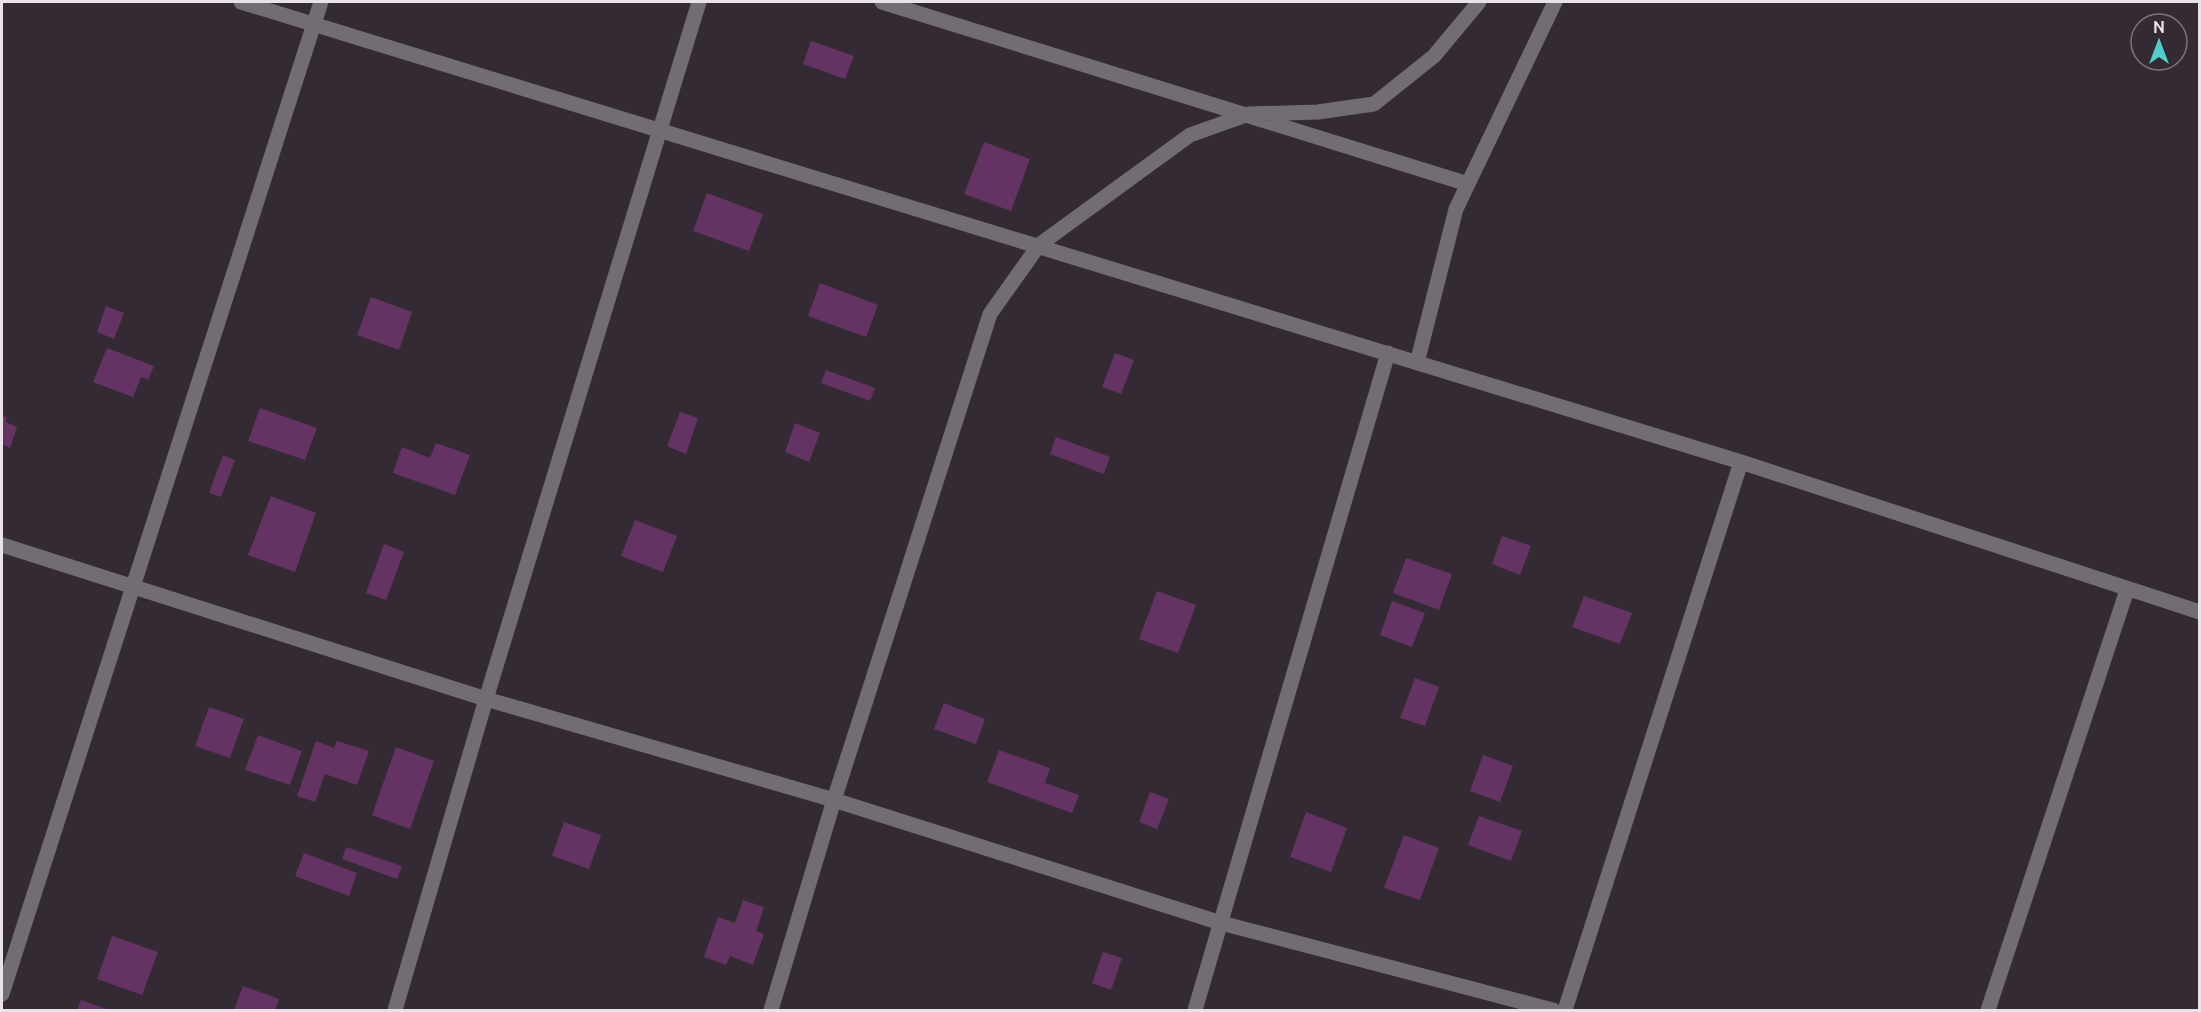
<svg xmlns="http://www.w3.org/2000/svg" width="2201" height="1012" viewBox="0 0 2201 1012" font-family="Ubuntu,sans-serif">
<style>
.building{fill:#643363}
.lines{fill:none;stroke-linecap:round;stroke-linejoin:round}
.minor{stroke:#726d72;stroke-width:15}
</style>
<rect width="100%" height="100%" fill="#342a34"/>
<!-- building -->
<path class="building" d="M 811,41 L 854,56 L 845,79 L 803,64 Z
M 984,142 L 1030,159 L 1011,211 L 964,194 Z
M 707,193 L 763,214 L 749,251 L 693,231 Z
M 820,283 L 878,305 L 866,337 L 808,316 Z
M 371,297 L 412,312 L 399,350 L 357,335 Z
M 106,306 L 124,313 L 114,339 L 97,332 Z
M 107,348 L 154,366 L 148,380 L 141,377 L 133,397 L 93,382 Z
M 1115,353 L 1134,360 L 1121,394 L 1102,387 Z
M 826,370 L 875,388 L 870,401 L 821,383 Z
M 260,408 L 317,428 L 305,460 L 248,441 Z
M 680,412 L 698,418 L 686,454 L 667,446 Z
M 2,415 L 7,417 L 6,422 L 17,427 L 10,448 L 2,444 Z
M 795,423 L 820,433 L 809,462 L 785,452 Z
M 1056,437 L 1110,457 L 1104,474 L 1050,454 Z
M 436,443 L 470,455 L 455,495 L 393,473 L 402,447 L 430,458 Z
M 223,455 L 235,460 L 221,497 L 209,493 Z
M 271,496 L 316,513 L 295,572 L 248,555 Z
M 635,520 L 677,536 L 663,572 L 621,556 Z
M 1502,536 L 1531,546 L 1520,575 L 1492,564 Z
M 384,544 L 404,552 L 386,600 L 366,593 Z
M 1406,558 L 1452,574 L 1439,610 L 1393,593 Z
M 1157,591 L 1196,605 L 1178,653 L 1139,639 Z
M 1584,596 L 1632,613 L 1620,644 L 1572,627 Z
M 1392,601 L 1425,613 L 1412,647 L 1380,635 Z
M 1415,678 L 1439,687 L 1425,726 L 1400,718 Z
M 944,703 L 985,719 L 976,744 L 934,729 Z
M 209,707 L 244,719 L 230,758 L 195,746 Z
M 258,735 L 302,751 L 290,785 L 245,770 Z
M 316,741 L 334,748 L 337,741 L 369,751 L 357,785 L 325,774 L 315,802 L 297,796 Z
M 396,747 L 434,761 L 410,829 L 372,815 Z
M 999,750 L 1050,768 L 1045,783 L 1079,795 L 1072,813 L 987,782 Z
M 1483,755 L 1513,766 L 1500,802 L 1470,791 Z
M 1150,792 L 1169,799 L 1157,829 L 1139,822 Z
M 1306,812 L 1347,828 L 1331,872 L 1290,857 Z
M 1479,816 L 1522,831 L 1511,861 L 1468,845 Z
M 564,822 L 601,835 L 589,869 L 552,856 Z
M 1404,835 L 1439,848 L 1420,900 L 1384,888 Z
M 346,847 L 402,866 L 397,879 L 342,859 Z
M 304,853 L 357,873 L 349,896 L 295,876 Z
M 743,900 L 764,907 L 756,931 L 764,934 L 753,965 L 730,956 L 726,965 L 704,957 L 718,917 L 735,923 Z
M 112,936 L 158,952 L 142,995 L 97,979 Z
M 1103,952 L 1122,958 L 1111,990 L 1092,983 Z
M 243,986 L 279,999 L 275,1010 L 234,1010 Z
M 81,1000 L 109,1010 L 77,1010 Z"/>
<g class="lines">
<!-- minor -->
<path class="minor" d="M 241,2 L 1741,462 L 2200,612
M 882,2 L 1468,184
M 1417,363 L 1456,209 L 1555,2
M 2,545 L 486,699 L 834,800 L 1221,923 L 1553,1010
M 2,994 L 321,2
M 395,1010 L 486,699 L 699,2
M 771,1010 L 834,800 L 990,314 L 1039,245 L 1190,135 L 1249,114 L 1318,112 L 1374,104 L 1434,56 L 1479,2
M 1195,1010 L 1388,353
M 1565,1010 L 1741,462
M 1988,1010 L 2127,590"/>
</g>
<!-- border -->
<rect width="2201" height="1012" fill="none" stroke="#e9e2e8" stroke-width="6"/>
<!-- north arrow -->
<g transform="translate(2159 42)"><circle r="28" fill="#342a34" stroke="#7c747c" stroke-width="1.5"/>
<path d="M0-4.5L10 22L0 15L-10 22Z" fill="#53cdca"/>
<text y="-9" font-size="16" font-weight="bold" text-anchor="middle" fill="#e9e2e8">N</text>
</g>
</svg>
